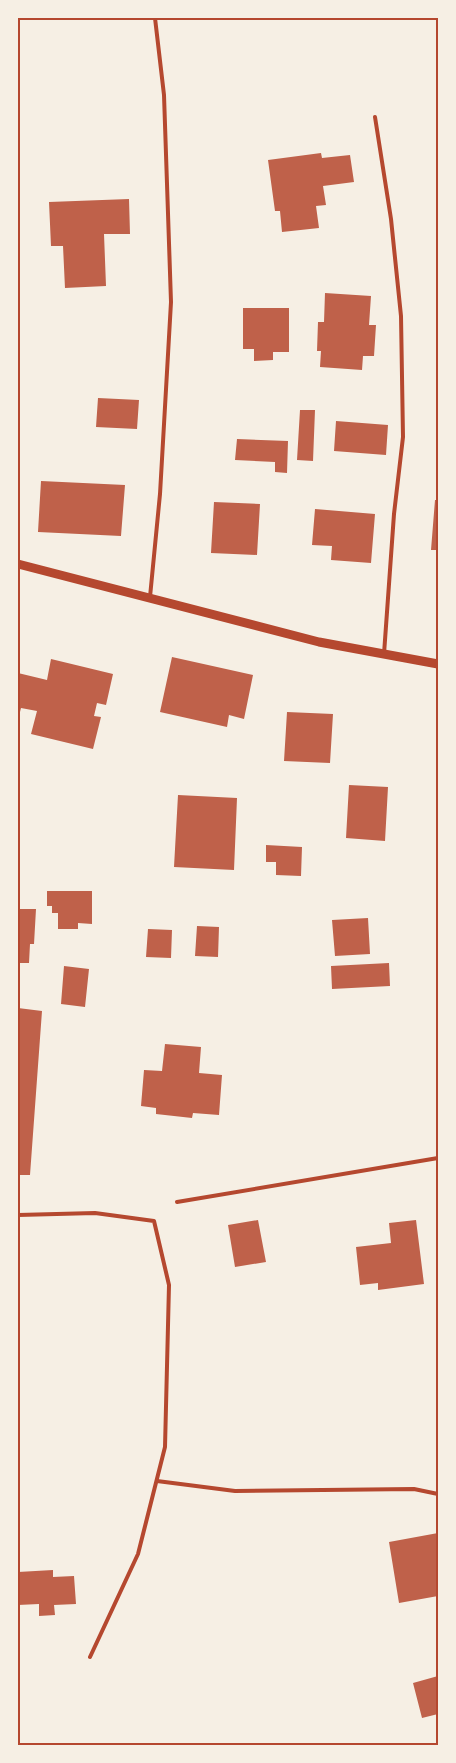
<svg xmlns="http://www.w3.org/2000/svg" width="456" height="1763" viewBox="0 0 456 1763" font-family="'Golos Text',sans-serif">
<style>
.building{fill:#bf614a}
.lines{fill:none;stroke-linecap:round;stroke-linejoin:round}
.service{stroke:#b5482f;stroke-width:4}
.tertiary{stroke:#b5482f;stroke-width:9}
.neatline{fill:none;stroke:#b5482f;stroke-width:2}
</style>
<rect width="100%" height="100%" fill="#f6efe4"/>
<!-- building -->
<path class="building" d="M 321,153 L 322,158 L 350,155 L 354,182 L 323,186 L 326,205 L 316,206 L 319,228 L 282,232 L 280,211 L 275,211 L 268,160 Z
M 129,199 L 130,234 L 104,234 L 106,286 L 65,288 L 63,246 L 51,246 L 49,202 Z
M 325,293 L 371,296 L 369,325 L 376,325 L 374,356 L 363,356 L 362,370 L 320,367 L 321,351 L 317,351 L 318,322 L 324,322 Z
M 243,308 L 289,308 L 289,352 L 273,352 L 273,360 L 254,361 L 254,349 L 243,349 Z
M 98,398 L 139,400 L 137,429 L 96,427 Z
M 300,410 L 315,410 L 313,461 L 297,460 Z
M 336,421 L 388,425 L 386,455 L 334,451 Z
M 237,439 L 288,441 L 287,473 L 275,472 L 275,462 L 235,460 Z
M 41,481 L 125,485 L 121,536 L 38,532 Z
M 435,500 L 438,500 L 438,550 L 431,550 Z
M 214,502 L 260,504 L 257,555 L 211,553 Z
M 315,509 L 375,514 L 371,563 L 331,560 L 332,546 L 312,545 Z
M 172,657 L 253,675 L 244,719 L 229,715 L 227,727 L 160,712 Z
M 51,659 L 113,674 L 106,705 L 97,703 L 94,716 L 101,717 L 93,749 L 31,734 L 37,711 L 21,708 L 18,720 L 18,673 L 47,680 Z
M 287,712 L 333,714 L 330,763 L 284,761 Z
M 349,785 L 388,787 L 385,841 L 346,838 Z
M 178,795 L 237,798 L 234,870 L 174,867 Z
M 266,845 L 302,847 L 301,876 L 276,875 L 276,862 L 266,862 Z
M 47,891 L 92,891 L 92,924 L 78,923 L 78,929 L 58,929 L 58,913 L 52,913 L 52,906 L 47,906 Z
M 18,909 L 36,909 L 34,944 L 30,944 L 29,963 L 18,963 Z
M 368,918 L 370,954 L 335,956 L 332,920 Z
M 197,926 L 219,927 L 218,957 L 195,956 Z
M 148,929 L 172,930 L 171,958 L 146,957 Z
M 389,963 L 390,986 L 332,989 L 331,966 Z
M 64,966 L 89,969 L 85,1007 L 61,1004 Z
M 18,1008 L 42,1011 L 30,1175 L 18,1175 Z
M 165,1044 L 201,1047 L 199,1073 L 222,1075 L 219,1115 L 193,1113 L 192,1118 L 156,1114 L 156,1108 L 141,1106 L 144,1070 L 162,1071 Z
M 258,1220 L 266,1262 L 235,1267 L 228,1225 Z
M 416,1220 L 424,1284 L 378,1290 L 378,1283 L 360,1285 L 356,1247 L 391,1243 L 389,1223 Z
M 438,1533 L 438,1596 L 399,1603 L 389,1542 Z
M 53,1570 L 53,1577 L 74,1576 L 76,1604 L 54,1605 L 55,1615 L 39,1616 L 39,1604 L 18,1605 L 18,1572 Z
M 438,1676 L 438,1714 L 422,1718 L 413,1683 Z"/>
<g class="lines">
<!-- service -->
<path class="service" d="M 375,117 L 391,219 L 401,316 L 403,437 L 394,514 L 384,654
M 150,597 L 160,494 L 171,302 L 164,95 L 155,18
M 177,1202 L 438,1158
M 18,1215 L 95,1213 L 154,1221 L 169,1285 L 165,1447 L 138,1554 L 90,1657
M 157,1481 L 235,1491 L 414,1489 L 438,1494"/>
<!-- tertiary -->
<path class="tertiary" d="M 18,564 L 319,642 L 438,664"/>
</g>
<!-- border -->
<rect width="456" height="1763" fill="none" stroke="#f6efe4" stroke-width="38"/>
<rect x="19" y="19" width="418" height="1725" class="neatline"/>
</svg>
